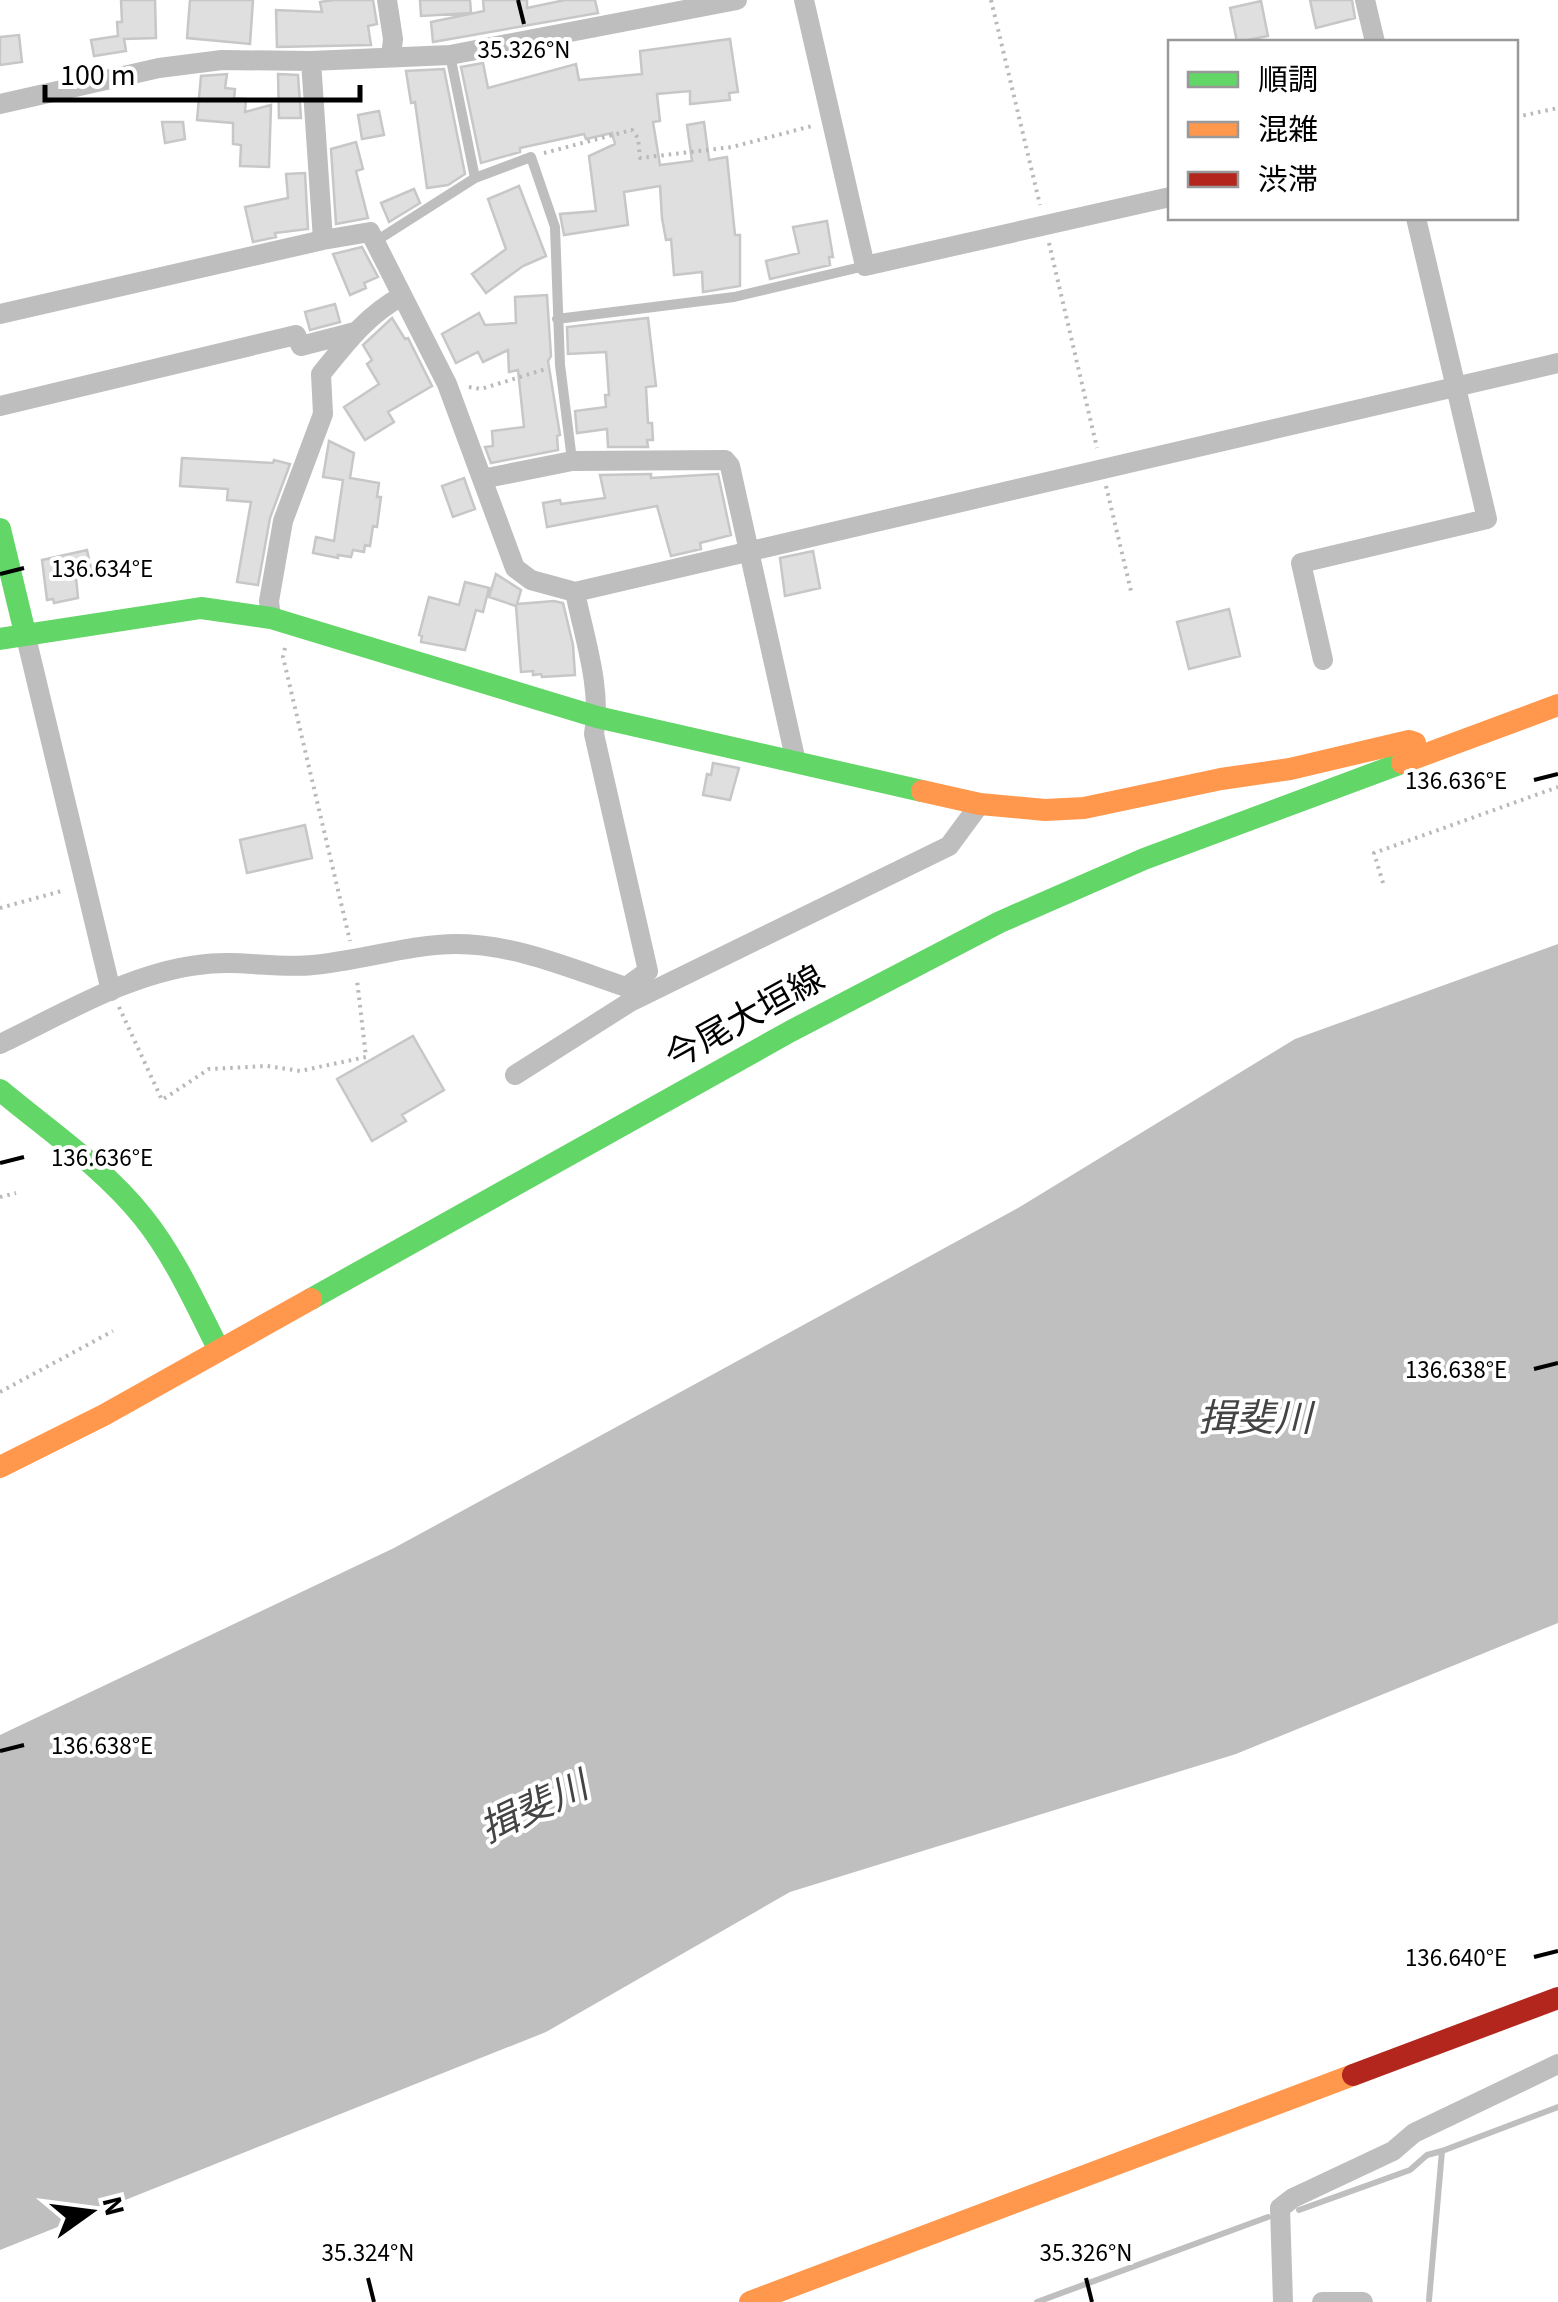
<svg xmlns="http://www.w3.org/2000/svg" width="1558" height="2302" viewBox="0 0 1558 2302" font-family="'Source Sans 3','Noto Sans JP',sans-serif">
<style>
.water{fill:#bfbfbf}
.lines{fill:none;stroke-linecap:round;stroke-linejoin:round}
.stream{stroke:#bfbfbf;stroke-width:6}
.building{fill:#dfdfdf;stroke:#c7c7c7;stroke-width:2.5}
.path{stroke:#b9b9b9;stroke-width:4;stroke-dasharray:2.5 5;stroke-linecap:butt}
.lane{stroke:#bebebe;stroke-width:10}
.street{stroke:#bebebe;stroke-width:20}
.fast{stroke:#63d668;stroke-width:22}
.slow{stroke:#ff974d;stroke-width:22}
.jam{stroke:#b3261e;stroke-width:22}
.ticks{fill:none;stroke:#000;stroke-width:4}
.labels{text-anchor:middle;dominant-baseline:central;stroke-width:8;stroke-linejoin:round;paint-order:stroke}
.street-label{font-size:35px;fill:#000;stroke:#fff}
.water-label{font-size:38px;font-style:italic;fill:#444;stroke:#fff}
.ticks-label{font-size:25px;text-anchor:middle;fill:#000;stroke:#fff;stroke-width:8;stroke-linejoin:round;paint-order:stroke}
</style>
<rect width="100%" height="100%" fill="#fff"/>
<!-- water -->
<path class="water" d="M 1558,944 L 1558,1623 L 1236,1754 L 790,1892 L 546,2032 L 0,2250 L 0,1735 L 394,1548 L 1018,1208 L 1295,1039 Z"/>
<g class="lines">
<!-- stream -->
<path class="stream" d="M 1442,2151 L 1558,2107
M 1299,2210 L 1410,2170 L 1427,2155 L 1442,2151 L 1429,2300
M 1037,2302 L 1268,2217"/>
</g>
<!-- building -->
<path class="building" d="M 121,0 L 155,0 L 156,38 L 124,39 L 126,51 L 94,56 L 91,40 L 118,36 L 117,22 L 122,22 Z
M 190,0 L 253,0 L 250,44 L 187,38 Z
M 333,0 L 373,0 L 377,24 L 368,26 L 371,45 L 277,47 L 276,10 L 322,12 L 320,2 Z
M 420,0 L 470,0 L 471,13 L 421,16 Z
M 483,0 L 527,0 L 527,8 L 565,0 L 595,0 L 598,13 L 433,42 L 431,22 L 484,11 Z
M 1310,0 L 1352,0 L 1355,18 L 1316,28 Z
M 1261,1 L 1268,36 L 1237,42 L 1230,8 Z
M 19,35 L 22,62 L 0,65 L 0,37 Z
M 730,39 L 738,92 L 729,93 L 730,100 L 690,104 L 690,91 L 657,94 L 660,121 L 653,122 L 660,165 L 692,161 L 687,125 L 704,122 L 709,160 L 727,157 L 735,235 L 740,235 L 740,286 L 703,292 L 702,272 L 674,275 L 671,239 L 666,240 L 662,218 L 660,186 L 624,192 L 628,225 L 564,235 L 560,214 L 596,211 L 589,156 L 615,144 L 612,133 L 586,139 L 584,134 L 520,148 L 520,152 L 481,163 L 461,67 L 483,63 L 488,88 L 576,64 L 579,80 L 642,74 L 640,51 Z
M 444,69 L 465,174 L 448,185 L 427,188 L 415,102 L 411,103 L 406,71 Z
M 227,74 L 225,88 L 235,89 L 234,98 L 246,99 L 245,112 L 271,105 L 269,167 L 240,166 L 241,145 L 233,144 L 233,123 L 197,120 L 201,76 Z
M 278,74 L 298,75 L 301,118 L 279,118 Z
M 379,111 L 384,135 L 362,139 L 358,115 Z
M 162,122 L 183,122 L 185,139 L 165,143 Z
M 356,142 L 363,169 L 356,171 L 368,218 L 336,224 L 331,149 Z
M 305,173 L 308,229 L 275,233 L 276,237 L 253,242 L 245,207 L 288,198 L 286,174 Z
M 519,186 L 546,256 L 523,266 L 486,293 L 472,274 L 506,249 L 488,199 Z
M 414,189 L 420,203 L 389,222 L 381,203 Z
M 827,221 L 833,257 L 829,257 L 830,265 L 770,279 L 766,261 L 799,253 L 793,227 Z
M 362,247 L 378,277 L 364,283 L 366,288 L 350,295 L 333,254 Z
M 547,295 L 551,356 L 548,361 L 560,435 L 557,436 L 558,450 L 491,463 L 485,447 L 493,446 L 492,431 L 524,427 L 518,370 L 509,372 L 508,350 L 483,362 L 478,352 L 456,363 L 442,334 L 479,313 L 485,325 L 516,323 L 515,297 Z
M 335,304 L 340,322 L 310,330 L 305,312 Z
M 392,318 L 405,339 L 408,338 L 432,386 L 388,412 L 394,422 L 365,440 L 344,407 L 379,384 L 367,364 L 372,360 L 363,345 Z
M 648,318 L 656,386 L 646,387 L 648,423 L 652,423 L 653,440 L 647,440 L 648,447 L 608,447 L 607,429 L 577,433 L 575,411 L 606,407 L 605,395 L 609,395 L 606,352 L 568,354 L 567,327 Z
M 329,441 L 354,453 L 350,478 L 379,483 L 377,497 L 381,497 L 377,527 L 373,526 L 370,546 L 365,545 L 364,552 L 353,550 L 351,557 L 338,555 L 338,558 L 313,553 L 316,537 L 334,541 L 343,480 L 323,477 Z
M 182,458 L 273,463 L 274,460 L 290,464 L 270,518 L 258,585 L 237,582 L 251,502 L 227,500 L 228,489 L 180,486 Z
M 651,474 L 651,478 L 718,474 L 731,535 L 700,543 L 701,549 L 671,556 L 657,506 L 547,527 L 543,503 L 560,500 L 561,504 L 605,498 L 600,475 Z
M 464,478 L 475,509 L 453,517 L 442,486 Z
M 87,550 L 92,573 L 76,577 L 78,598 L 54,603 L 53,599 L 47,600 L 42,560 Z
M 813,551 L 820,588 L 785,596 L 780,558 Z
M 496,574 L 521,590 L 517,604 L 554,601 L 563,603 L 573,645 L 575,675 L 542,677 L 541,674 L 533,675 L 533,671 L 521,672 L 516,606 L 489,597 Z
M 465,582 L 489,588 L 483,612 L 476,610 L 465,650 L 421,642 L 422,636 L 419,635 L 429,597 L 459,605 Z
M 1229,609 L 1240,656 L 1189,669 L 1177,622 Z
M 713,763 L 739,768 L 730,800 L 703,795 L 707,774 L 711,775 Z
M 305,825 L 312,858 L 247,873 L 240,840 Z
M 413,1036 L 444,1090 L 402,1115 L 406,1121 L 372,1141 L 337,1079 Z"/>
<g class="lines">
<!-- path -->
<path class="path" d="M 991,0 L 1040,205
M 1516,117 L 1558,108
M 544,153 L 632,130 L 638,138 L 640,158 L 732,147 L 812,126
M 1049,243 L 1097,448
M 469,387 L 481,389 L 546,369
M 1106,486 L 1131,591
M 285,648 L 283,657 L 350,941
M 1383,883 L 1374,853 L 1558,787
M 0,908 L 65,890
M 119,1007 L 162,1100 L 209,1069 L 267,1066 L 300,1071 L 366,1057 L 357,980
M 0,1197 L 16,1193
M 0,1392 L 113,1331"/>
<!-- lane -->
<path class="lane" d="M 450,55 L 475,178
M 376,241 L 475,178 L 531,157 L 555,227 L 560,365 L 572,460
M 557,319 L 734,297 L 865,266"/>
<!-- street -->
<path class="street" d="M 387,0 L 393,39 L 391,57
M 804,0 L 865,266 L 1170,197
M 1365,0 L 1375,42
M 0,104 L 159,68 L 222,60 L 311,61 L 450,55 L 737,0
M 323,240 L 370,232 L 447,384 L 515,568 L 531,580 L 575,592 L 1558,363
M 0,314 L 323,240 L 311,61
M 0,406 L 296,335 L 301,346 L 355,332
M 482,479 L 572,461 L 725,460 L 730,466 L 796,762
M 271,618 L 269,601 L 283,521 L 323,414 L 321,374 C 346,343 367,315 402,296
M 25,633 L 111,991
M 1323,660 L 1301,563 L 1487,519 L 1416,218
M 0,1044 C 63,1014 128,974 198,965 C 237,959 275,969 313,965 C 359,961 412,944 456,944 C 515,944 572,969 626,987 L 648,971 L 594,734 C 602,688 584,637 575,592
M 515,1075 L 630,1002 L 949,846 L 980,804
M 1283,2302 L 1280,2208 L 1293,2198 L 1393,2151 L 1414,2133 L 1558,2064
M 1322,2302 L 1363,2302"/>
<!-- fast -->
<path class="fast" d="M 0,529 L 25,633
M 0,639 L 201,608 L 271,618 L 597,717 L 922,791
M 0,1090 C 49,1131 103,1167 143,1217 C 175,1257 196,1305 219,1350
M 311,1299 L 791,1031 L 1000,922 L 1144,859 L 1402,763"/>
<!-- slow -->
<path class="slow" d="M 1402,763 L 1558,705
M 922,791 L 980,804 L 1045,810 L 1084,808 L 1221,779 L 1290,769 L 1409,741 L 1415,743
M 0,1467 L 104,1415 L 311,1299
M 750,2302 L 1353,2075"/>
<!-- jam -->
<path class="jam" d="M 1353,2075 L 1558,1998"/>
</g>
<!-- ticks -->
<path class="ticks" d="M 518,0 L 524,24M 0,574 L 24,568M 1534,780 L 1558,774M 0,1163 L 24,1157M 1534,1369 L 1558,1363M 0,1751 L 24,1745M 1534,1957 L 1558,1951M 368,2278 L 374,2302M 1086,2278 L 1092,2302"/>
<g class="labels">
<!-- street labels -->
<g class="street-label">
<text transform="translate(745 1018) rotate(-29)">今尾大垣線</text>
</g>
<!-- water labels -->
<g class="water-label">
<text x="1255" y="1419">揖斐川</text>
<text transform="translate(534 1808) rotate(-25)">揖斐川</text>
</g>
</g>
<g class="ticks-label">
<text x="524" y="58">35.326°N</text>
<text x="102" y="577">136.634°E</text>
<text x="1456" y="789">136.636°E</text>
<text x="102" y="1166">136.636°E</text>
<text x="1456" y="1378">136.638°E</text>
<text x="102" y="1754">136.638°E</text>
<text x="1456" y="1966">136.640°E</text>
<text x="368" y="2261">35.324°N</text>
<text x="1086" y="2261">35.326°N</text>
</g>
<!-- legend -->
<rect x="1168" y="40" width="350" height="180" fill="#ffffff" stroke="#999999" stroke-width="2.5"/>
<rect x="1188" y="72" width="50" height="15" fill="#63d668" stroke="#999999" stroke-width="2.5"/>
<text x="1258" y="90" font-size="30" fill="#000000">順調</text>
<rect x="1188" y="122" width="50" height="15" fill="#ff974d" stroke="#999999" stroke-width="2.5"/>
<text x="1258" y="140" font-size="30" fill="#000000">混雑</text>
<rect x="1188" y="172" width="50" height="15" fill="#b3261e" stroke="#999999" stroke-width="2.5"/>
<text x="1258" y="190" font-size="30" fill="#000000">渋滞</text>
<!-- north arrow -->
<g transform="translate(90 2212) rotate(76)" stroke="#ffffff" stroke-width="8" paint-order="stroke">
<path d="M0-8L18 38L0 25L-18 38Z" fill="#000000"/>
<text y="-15" font-size="28" font-weight="bold" text-anchor="middle" fill="#000000">N</text>
</g>
<!-- scale -->
<path d="M45 85v15h315v-15" fill="none" stroke="#000000" stroke-width="5"/>
<text x="60" y="85" font-size="30" fill="#000000" stroke="#ffffff" stroke-width="8" paint-order="stroke">100 m</text>
</svg>
